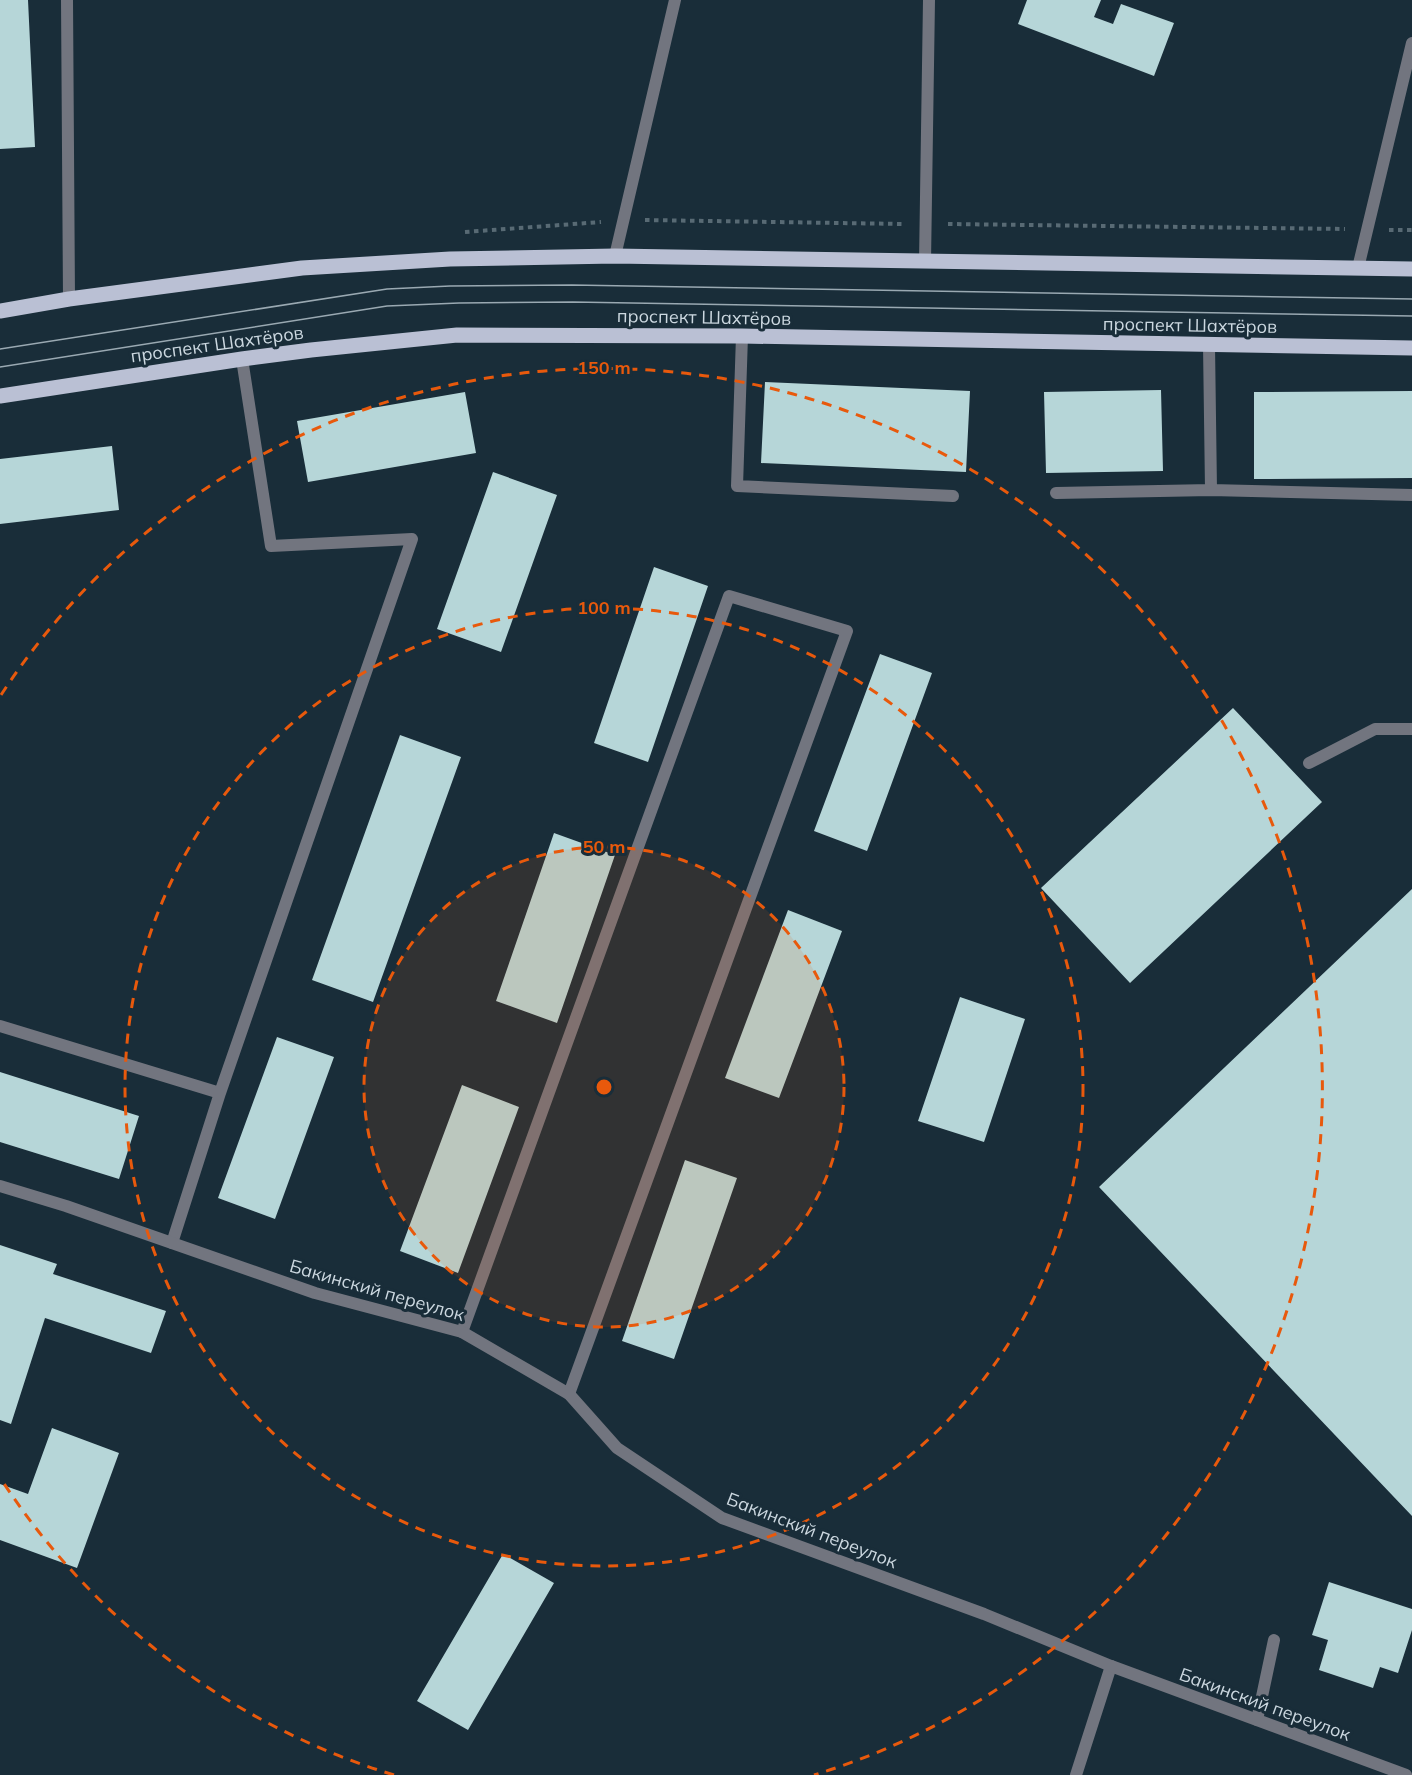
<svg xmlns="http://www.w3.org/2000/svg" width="1412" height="1775" viewBox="0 0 1412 1775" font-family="Mulish,sans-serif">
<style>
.building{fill:#b6d6d8}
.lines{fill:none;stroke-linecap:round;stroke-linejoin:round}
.path{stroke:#586a74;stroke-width:4;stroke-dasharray:4.5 4.5;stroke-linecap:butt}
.service{stroke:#72757f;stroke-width:12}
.tertiary{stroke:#72757f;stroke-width:12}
.primary{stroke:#bac0d4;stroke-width:15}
.tram{stroke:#9aa9b2;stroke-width:1.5}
.ring{fill:none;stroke:#e8590c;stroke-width:3;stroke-dasharray:10 8}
.labels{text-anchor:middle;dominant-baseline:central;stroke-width:6;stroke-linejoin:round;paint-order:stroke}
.street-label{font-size:18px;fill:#ccd8e0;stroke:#192d39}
.centre{fill:#e8590c;stroke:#192d39;stroke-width:3}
.ring-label{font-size:18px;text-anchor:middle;font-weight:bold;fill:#e8590c;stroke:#192d39;stroke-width:6;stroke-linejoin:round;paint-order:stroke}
</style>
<rect width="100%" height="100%" fill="#192d39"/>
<!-- building -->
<path class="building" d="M 0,0 L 28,0 L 35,147 L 0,149 Z
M 1027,0 L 1101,0 L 1094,17 L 1113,24 L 1121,4 L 1174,23 L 1154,76 L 1018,24 Z
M 765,382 L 970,391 L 966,472 L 761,463 Z
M 1161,390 L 1163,471 L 1046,473 L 1044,392 Z
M 1412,391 L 1412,478 L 1254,479 L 1254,392 Z
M 465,392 L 476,453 L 308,482 L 297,421 Z
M 112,446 L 119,510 L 0,524 L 0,459 Z
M 493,472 L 557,495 L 501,652 L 437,629 Z
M 654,567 L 708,586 L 648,762 L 594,743 Z
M 880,654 L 932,673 L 867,851 L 814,831 Z
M 1233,708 L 1322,802 L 1130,983 L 1041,888 Z
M 400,735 L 461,757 L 373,1002 L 312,980 Z
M 554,833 L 615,855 L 557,1023 L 496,1001 Z
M 1412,889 L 1412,1516 L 1099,1187 Z
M 788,910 L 842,931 L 779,1098 L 725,1078 Z
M 960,997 L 1025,1019 L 984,1142 L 918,1121 Z
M 277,1037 L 334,1057 L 275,1219 L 218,1198 Z
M 0,1072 L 139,1116 L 119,1179 L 0,1142 Z
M 462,1085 L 519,1107 L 458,1273 L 400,1251 Z
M 685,1160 L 737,1178 L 674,1359 L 622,1341 Z
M 0,1245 L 57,1264 L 53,1274 L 166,1311 L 151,1353 L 45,1318 L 11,1424 L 0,1420 Z
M 52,1428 L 119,1453 L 77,1568 L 0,1540 L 0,1484 L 28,1494 Z
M 503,1554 L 554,1583 L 468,1730 L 417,1701 Z
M 1329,1582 L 1412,1609 L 1412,1630 L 1398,1673 L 1380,1667 L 1373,1688 L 1319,1670 L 1328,1640 L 1312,1635 Z"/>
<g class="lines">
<!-- path -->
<path class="path" d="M 645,220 L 904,224
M 948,224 L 1345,229
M 1389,230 L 1412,230
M 465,232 L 601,222"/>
<!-- service -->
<path class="service" d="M 67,0 L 69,299
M 615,256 L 675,0
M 925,262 L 929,0
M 1358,268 L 1412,43
M 742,336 L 737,486 L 953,496
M 1209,345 L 1211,490
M 1056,493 L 1211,490 L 1412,495
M 1309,763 L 1375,729 L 1412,729
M 0,1026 L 220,1093 L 172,1243
M 220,1093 L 412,539 L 271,546 L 242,359
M 462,1332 L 729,596 L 847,631 L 569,1394
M 1257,1720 L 1274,1640
M 1076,1775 L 1111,1666"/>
<!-- tertiary -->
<path class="tertiary" d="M 0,1186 L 66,1206 L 315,1293 L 462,1332 L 569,1394 L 617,1448 L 722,1518 L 984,1614 L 1111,1666 L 1406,1775"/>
<!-- primary -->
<path class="primary" d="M 0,311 L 69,299 L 302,268 L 450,259 L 615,256 L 1412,269
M 0,396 L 242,359 L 311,350 L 457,335 L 742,336 L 1412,348"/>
<!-- tram -->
<path class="tram" d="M 0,349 L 387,289 L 450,286 L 572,285 L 1412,299
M 0,367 L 387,306 L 459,303 L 573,302 L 1412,316"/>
</g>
<!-- distance rings -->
<circle cx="604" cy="1087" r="240" fill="#e8590c" fill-opacity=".12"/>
<g class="ring">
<circle cx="604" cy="1087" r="240"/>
<circle cx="604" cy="1087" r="479"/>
<path d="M394 1775A719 719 0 0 1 1 1479M1 695A719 719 0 1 1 814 1775"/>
</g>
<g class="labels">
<!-- street labels -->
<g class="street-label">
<text transform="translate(704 317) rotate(1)">проспект Шахтёров</text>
<text transform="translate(1190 325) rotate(1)">проспект Шахтёров</text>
<text transform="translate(217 344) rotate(-8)">проспект Шахтёров</text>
<text transform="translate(377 1290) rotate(16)">Бакинский переулок</text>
<text transform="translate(812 1530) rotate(21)">Бакинский переулок</text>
<text transform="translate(1265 1704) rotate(20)">Бакинский переулок</text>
</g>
</g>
<circle cx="604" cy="1087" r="9" class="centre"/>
<g class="ring-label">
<text x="604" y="374">150 m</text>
<text x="604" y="614">100 m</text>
<text x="604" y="853">50 m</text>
</g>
</svg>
